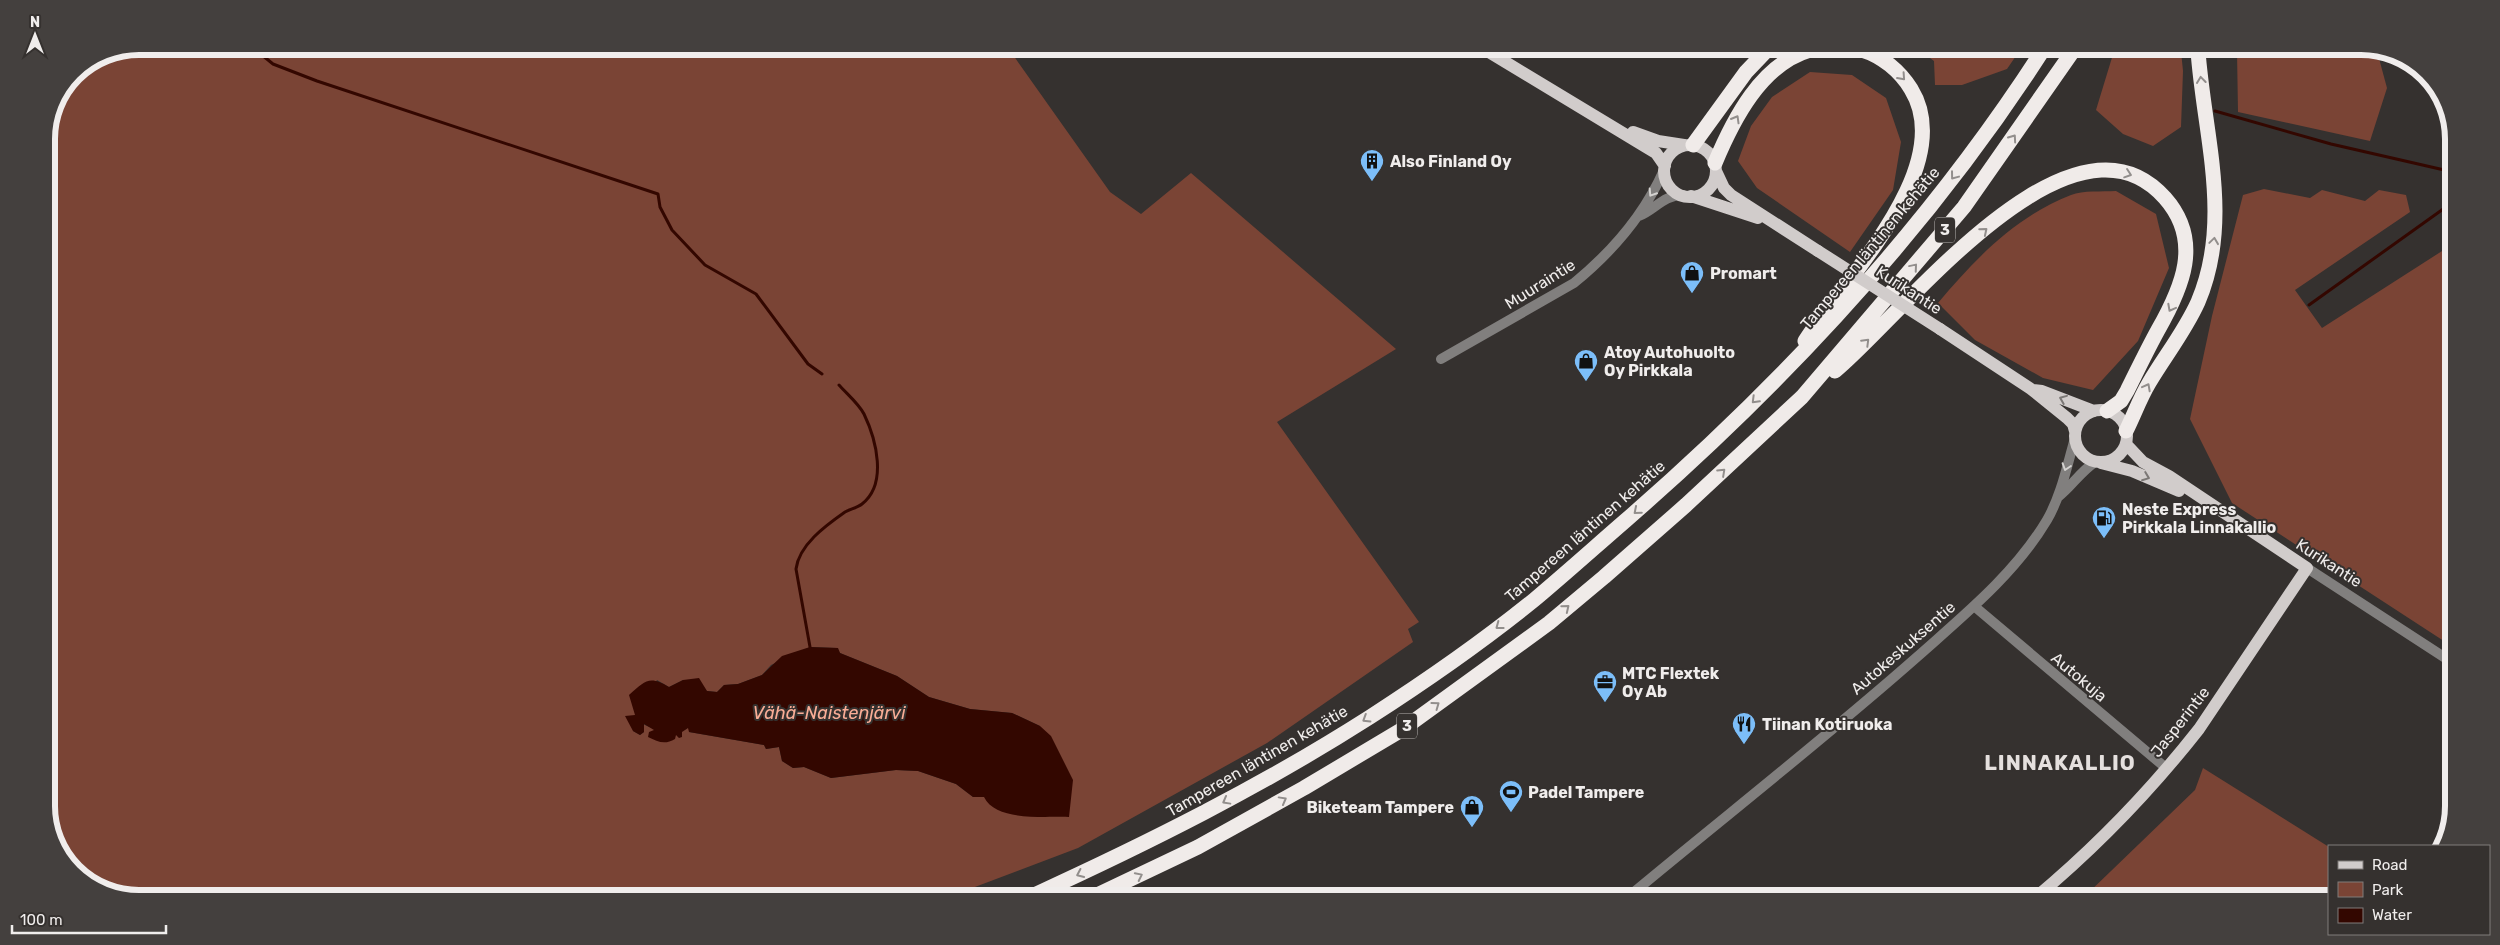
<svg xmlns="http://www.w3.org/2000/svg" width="2500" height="945" viewBox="0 0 2500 945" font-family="Rubik,sans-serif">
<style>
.green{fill:#7a4435;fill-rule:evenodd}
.water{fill:#330700}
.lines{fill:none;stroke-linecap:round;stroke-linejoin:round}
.stream{stroke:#330700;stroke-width:3}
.minor{stroke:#817f7e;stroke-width:10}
.major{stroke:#d1cccb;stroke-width:12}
.highway{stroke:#f0ebe9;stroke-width:15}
.major-bridge{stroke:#d1cccb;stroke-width:12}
.oneway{stroke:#928e8c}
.oneway2{stroke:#d4d2d0}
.oneway3{stroke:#7b7775}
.labels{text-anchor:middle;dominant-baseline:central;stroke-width:4;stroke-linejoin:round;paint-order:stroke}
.shield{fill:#35312f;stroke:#b8b5b3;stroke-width:1}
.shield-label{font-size:15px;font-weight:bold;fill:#f0edec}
.poi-label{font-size:16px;font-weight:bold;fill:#f0edec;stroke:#35312f;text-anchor:start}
.street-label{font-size:16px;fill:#f0edec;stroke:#35312f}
.water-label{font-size:18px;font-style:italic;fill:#faad96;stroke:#35312f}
.district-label{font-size:21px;font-weight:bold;letter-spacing:1px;fill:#e5e0de;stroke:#35312f}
.rim{fill:none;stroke:#f0edec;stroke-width:6}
</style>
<rect width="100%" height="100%" fill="#35312f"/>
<!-- green -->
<path class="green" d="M 139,46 L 1008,48 L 1110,192 L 1141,214 L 1191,173 L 1396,349 L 1277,422 L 1419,622 L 1408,629 L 1413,642 L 1267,743 L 1078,848 L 951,896 L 109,894 L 65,862 L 46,813 L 46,133 L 73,73 L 103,53 ZM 810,647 L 837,648 L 840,653 L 897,676 L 929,697 L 970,709 L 1012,713 L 1040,726 L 973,797 L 956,784 L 918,771 L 896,770 L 831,778 L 804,767 L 793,768 L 782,761 L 779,747 L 766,749 L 764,745 L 689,732 L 689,727 C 674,738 658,731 643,724 L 644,732 L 640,735 L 633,731 L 636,715 L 657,680 L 669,687 L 683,680 L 707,691 L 717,692 L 724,685 L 738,684 L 762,675 L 771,665 Z
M 1919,50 L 2020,50 L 2007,69 L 1962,85 L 1935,85 L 1934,61 Z
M 2114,51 L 2181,51 L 2183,71 L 2181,127 L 2153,146 L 2123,134 L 2096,110 Z
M 2237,51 L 2377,51 L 2387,88 L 2370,141 L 2238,112 Z
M 1810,72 L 1852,75 L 1886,98 L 1901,142 L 1893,190 L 1850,252 L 1757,188 L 1738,161 L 1751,126 L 1772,97 Z
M 2264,189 L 2310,198 L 2322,190 L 2365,201 L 2379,190 L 2406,195 L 2410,212 L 2295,290 L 2322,328 L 2453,244 L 2450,645 L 2232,503 L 2190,419 L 2212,316 L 2243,195 Z
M 2116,191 L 2156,214 L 2169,268 L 2138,341 L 2093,390 L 2043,378 L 1975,340 L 1938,303 C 1975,259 2015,217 2071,195 C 2083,190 2102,192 2116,191 Z
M 2203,768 L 2329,847 L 2329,899 L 2083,898 L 2195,790 Z"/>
<!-- water -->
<path class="water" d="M 810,647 L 838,648 L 840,653 L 897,676 L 929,697 L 970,709 L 1012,713 L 1040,726 L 1051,736 L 1073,780 L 1069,817 C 1045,816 996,822 984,797 L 973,797 L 956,784 L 918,771 L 896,770 L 831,778 L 804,767 L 793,768 L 782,761 L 779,747 L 766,749 L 764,745 L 689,732 L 688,728 L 682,732 L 682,737 L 679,738 L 676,735 L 675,739 C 665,745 658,742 648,737 L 649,732 L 654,730 L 644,724 L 644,732 L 640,735 L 633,731 L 625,716 L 635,715 L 629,695 C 645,681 649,675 669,687 L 683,680 L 699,678 L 707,691 L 717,692 L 724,685 L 738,684 L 762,675 L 782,656 Z"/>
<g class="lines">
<!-- stream -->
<path class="stream" d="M 251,46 L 273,64 L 317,81 L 658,194 L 660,207 L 672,230 L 705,265 L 756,294 L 808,364 L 822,374
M 2215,111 L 2331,144 L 2453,172
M 2309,305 L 2453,202
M 810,647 L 796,569 C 799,545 825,526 845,512 C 850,509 857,508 862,504 C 888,484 876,439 864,414 C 859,404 847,394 839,385"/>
<!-- minor -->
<path class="minor" d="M 1639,216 C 1656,209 1663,195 1683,195
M 1441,359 L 1574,283 C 1612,252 1644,215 1664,170
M 2058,497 C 2072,486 2080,472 2095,462
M 2307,568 L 2450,661
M 1974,606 L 2166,768
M 1628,897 C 1724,817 1823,740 1917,657 C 1963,616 2015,574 2047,520 C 2061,496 2067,466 2075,438"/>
<!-- major -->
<path class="major" d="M 1484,49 L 1646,147 L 1656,153 L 1665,166
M 1633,132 L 1658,141 L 1684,145
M1664 171a26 26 0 1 1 52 0a26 26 0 1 1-52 0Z
M 1716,171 L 1724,188 L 1731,195 L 1818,251
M 1691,196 L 1758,218
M 1940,329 L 2031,389 L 2067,418 L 2073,424 L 2075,431
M 2033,390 L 2042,391 L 2094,411
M2075 436a26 26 0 1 1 52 0a26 26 0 1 1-52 0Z
M 2101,463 L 2132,471 L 2179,491
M 2035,898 C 2095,848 2151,790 2199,729 L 2307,568 L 2169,476 L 2143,462 L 2126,444"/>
<!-- highway -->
<path class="highway" d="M 1693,145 L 1746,72 L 1767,50
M 1715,163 C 1733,120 1761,64 1810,50
M 1805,341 C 1844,279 1959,167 1911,89 C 1900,71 1882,56 1862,50
M 1835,371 C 1901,317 2071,92 2165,198 C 2203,241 2182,288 2158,330 C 2147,350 2137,371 2127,391 L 2121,401 L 2107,411
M 2126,431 C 2134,415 2140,398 2149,383 C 2165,356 2185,331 2198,302 C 2233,220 2204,135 2198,51
M 1032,896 C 1148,843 1262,786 1370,717 C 1426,681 1482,642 1534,600 C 1565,574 1595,547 1625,521 C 1784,383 1929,227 2043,50
M 1095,896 L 1198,847 L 1304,788 L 1403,729 L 1549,623 L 1604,577 L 1686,505 L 1802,397 L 1964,207 L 2073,51"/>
<!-- major-bridge -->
<path class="major-bridge" d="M 1818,251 L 1940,329"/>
</g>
<!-- one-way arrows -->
<defs><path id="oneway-chevron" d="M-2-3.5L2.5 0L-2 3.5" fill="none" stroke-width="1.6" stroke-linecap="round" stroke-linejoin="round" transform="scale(1.25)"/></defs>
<g class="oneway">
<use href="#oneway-chevron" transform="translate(1902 77) rotate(48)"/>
<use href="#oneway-chevron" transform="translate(2201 80) rotate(-97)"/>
<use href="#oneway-chevron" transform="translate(1736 119) rotate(-60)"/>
<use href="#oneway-chevron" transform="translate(2013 138) rotate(-55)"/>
<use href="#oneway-chevron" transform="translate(2128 174) rotate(19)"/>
<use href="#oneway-chevron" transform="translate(1954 176) rotate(127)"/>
<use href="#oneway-chevron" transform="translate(1984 231) rotate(-40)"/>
<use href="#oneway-chevron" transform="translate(2214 241) rotate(-82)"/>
<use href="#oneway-chevron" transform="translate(1914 267) rotate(-50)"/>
<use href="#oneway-chevron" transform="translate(2171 308) rotate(118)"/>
<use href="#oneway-chevron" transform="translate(1866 342) rotate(-45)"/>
<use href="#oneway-chevron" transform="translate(2147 387) rotate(-62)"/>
<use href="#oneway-chevron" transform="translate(1755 400) rotate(135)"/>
<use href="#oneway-chevron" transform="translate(1722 472) rotate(-43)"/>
<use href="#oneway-chevron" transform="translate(1637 511) rotate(139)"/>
<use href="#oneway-chevron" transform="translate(1566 608) rotate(-39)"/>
<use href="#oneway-chevron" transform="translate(1499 626) rotate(143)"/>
<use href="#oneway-chevron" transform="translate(1436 705) rotate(-36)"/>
<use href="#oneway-chevron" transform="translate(1366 719) rotate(148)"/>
<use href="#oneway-chevron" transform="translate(1283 800) rotate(-29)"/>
<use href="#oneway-chevron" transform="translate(1226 801) rotate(151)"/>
<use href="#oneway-chevron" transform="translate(1080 874) rotate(155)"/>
<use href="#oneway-chevron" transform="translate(1139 876) rotate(-26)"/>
</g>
<g class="oneway2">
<use href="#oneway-chevron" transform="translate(1652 193) rotate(123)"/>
<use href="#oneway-chevron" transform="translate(2066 467) rotate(108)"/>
</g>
<g class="oneway3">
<use href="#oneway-chevron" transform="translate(2063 399) rotate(-158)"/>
<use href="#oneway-chevron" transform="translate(2146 477) rotate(21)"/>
</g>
<!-- icons -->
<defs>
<g id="building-pin" transform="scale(1.25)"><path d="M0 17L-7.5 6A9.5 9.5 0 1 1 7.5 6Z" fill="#7cbef9" stroke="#35312f"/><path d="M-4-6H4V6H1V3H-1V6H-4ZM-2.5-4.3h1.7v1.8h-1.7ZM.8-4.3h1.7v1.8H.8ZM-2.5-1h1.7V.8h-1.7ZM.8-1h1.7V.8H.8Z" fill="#111"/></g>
<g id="shop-pin" transform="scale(1.25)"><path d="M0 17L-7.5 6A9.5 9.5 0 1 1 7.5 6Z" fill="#7cbef9" stroke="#35312f"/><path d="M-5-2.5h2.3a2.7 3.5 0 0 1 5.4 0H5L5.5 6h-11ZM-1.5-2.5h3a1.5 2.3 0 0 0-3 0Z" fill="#111"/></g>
<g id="fuel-pin" transform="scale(1.25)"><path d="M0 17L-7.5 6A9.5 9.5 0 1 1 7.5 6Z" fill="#7cbef9" stroke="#35312f"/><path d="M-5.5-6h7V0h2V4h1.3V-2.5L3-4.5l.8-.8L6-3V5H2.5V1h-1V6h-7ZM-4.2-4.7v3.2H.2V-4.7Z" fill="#111"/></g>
<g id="office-pin" transform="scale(1.25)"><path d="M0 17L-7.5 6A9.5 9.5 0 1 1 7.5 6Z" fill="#7cbef9" stroke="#35312f"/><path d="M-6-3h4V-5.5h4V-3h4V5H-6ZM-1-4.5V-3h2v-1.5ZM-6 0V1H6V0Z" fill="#111"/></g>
<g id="restaurant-pin" transform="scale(1.25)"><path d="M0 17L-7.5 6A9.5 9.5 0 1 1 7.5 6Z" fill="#7cbef9" stroke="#35312f"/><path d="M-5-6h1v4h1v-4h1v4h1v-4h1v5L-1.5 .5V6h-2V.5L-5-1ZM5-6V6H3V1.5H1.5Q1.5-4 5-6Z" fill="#111"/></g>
<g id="stadium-pin" transform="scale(1.25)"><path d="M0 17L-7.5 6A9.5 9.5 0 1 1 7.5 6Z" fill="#7cbef9" stroke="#35312f"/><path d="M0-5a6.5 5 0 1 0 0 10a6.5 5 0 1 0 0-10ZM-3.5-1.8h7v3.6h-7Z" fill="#111"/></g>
</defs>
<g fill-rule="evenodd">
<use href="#building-pin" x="1372" y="161"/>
<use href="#shop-pin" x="1692" y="273"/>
<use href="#shop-pin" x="1586" y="361"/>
<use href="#fuel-pin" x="2104" y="518"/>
<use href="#office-pin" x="1605" y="682"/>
<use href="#restaurant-pin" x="1744" y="724"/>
<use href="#stadium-pin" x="1511" y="792"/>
<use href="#shop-pin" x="1472" y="807"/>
</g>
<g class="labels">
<!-- shield labels -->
<g class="shield">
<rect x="1935" y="217.5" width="20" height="25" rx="4"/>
<rect x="1397" y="713.5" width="20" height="25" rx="4"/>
</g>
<g class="shield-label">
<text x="1945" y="230">3</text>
<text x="1407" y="726">3</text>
</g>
<!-- poi labels -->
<g class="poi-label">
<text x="1390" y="161">Also Finland Oy</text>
<text x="1710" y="273">Promart</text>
<text x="1604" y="352">Atoy Autohuolto<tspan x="1604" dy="18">Oy Pirkkala</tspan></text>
<text x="2122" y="509">Neste Express<tspan x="2122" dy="18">Pirkkala Linnakallio</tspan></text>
<text x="1622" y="673">MTC Flextek<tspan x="1622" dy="18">Oy Ab</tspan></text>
<text x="1762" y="724">Tiinan Kotiruoka</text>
<text x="1528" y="792">Padel Tampere</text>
<text x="1454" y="807" text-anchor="end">Biketeam Tampere</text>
</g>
<!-- street labels -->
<g class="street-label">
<text transform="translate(1870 248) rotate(-50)">Tampereen läntinen kehätie</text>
<text transform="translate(1540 284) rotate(-32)">Muuraintie</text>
<text transform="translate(1909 290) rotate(33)">Kurikantie</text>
<text transform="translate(1585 531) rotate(-41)">Tampereen läntinen kehätie</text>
<text transform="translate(2329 563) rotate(33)">Kurikantie</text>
<text transform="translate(1903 648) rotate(-41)">Autokeskuksentie</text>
<text transform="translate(2079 677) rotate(40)">Autokuja</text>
<text transform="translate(2180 722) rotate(-52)">Jasperintie</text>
<text transform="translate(1257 761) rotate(-30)">Tampereen läntinen kehätie</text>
</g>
<!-- water labels -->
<g class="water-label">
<text x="829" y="713">Vähä-Naistenjärvi</text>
</g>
<!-- district labels -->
<g class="district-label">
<text x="2060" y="762">LINNAKALLIO</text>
</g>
</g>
<!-- crop -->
<path d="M0 0H2500V945H0ZM139 55H2361A84 84 0 0 1 2445 139V806A84 84 0 0 1 2361 890H139A84 84 0 0 1 55 806V139A84 84 0 0 1 139 55Z" fill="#44403e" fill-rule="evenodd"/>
<path class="rim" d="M139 55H2361A84 84 0 0 1 2445 139V806A84 84 0 0 1 2361 890H139A84 84 0 0 1 55 806V139A84 84 0 0 1 139 55Z"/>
<!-- legend -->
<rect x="2328" y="845" width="162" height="90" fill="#35312f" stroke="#807c7b"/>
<rect x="2338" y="861" width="25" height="8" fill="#d1cccb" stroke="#807c7b"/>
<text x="2372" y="870" font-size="15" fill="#f0edec">Road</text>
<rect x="2338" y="882" width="25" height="15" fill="#7a4435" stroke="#807c7b"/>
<text x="2372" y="895" font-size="15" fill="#f0edec">Park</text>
<rect x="2338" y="908" width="25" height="15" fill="#330700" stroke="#807c7b"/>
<text x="2372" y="920" font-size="15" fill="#f0edec">Water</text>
<!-- north arrow -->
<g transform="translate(35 35)" stroke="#35312f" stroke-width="4" paint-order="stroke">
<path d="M0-4L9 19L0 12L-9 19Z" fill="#f0edec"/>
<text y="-8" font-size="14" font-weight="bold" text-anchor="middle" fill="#f0edec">N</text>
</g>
<!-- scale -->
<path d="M12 925v8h154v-8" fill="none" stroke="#f0edec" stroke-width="2.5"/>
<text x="20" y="925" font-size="15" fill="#f0edec" stroke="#35312f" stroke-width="4" paint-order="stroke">100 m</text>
</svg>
